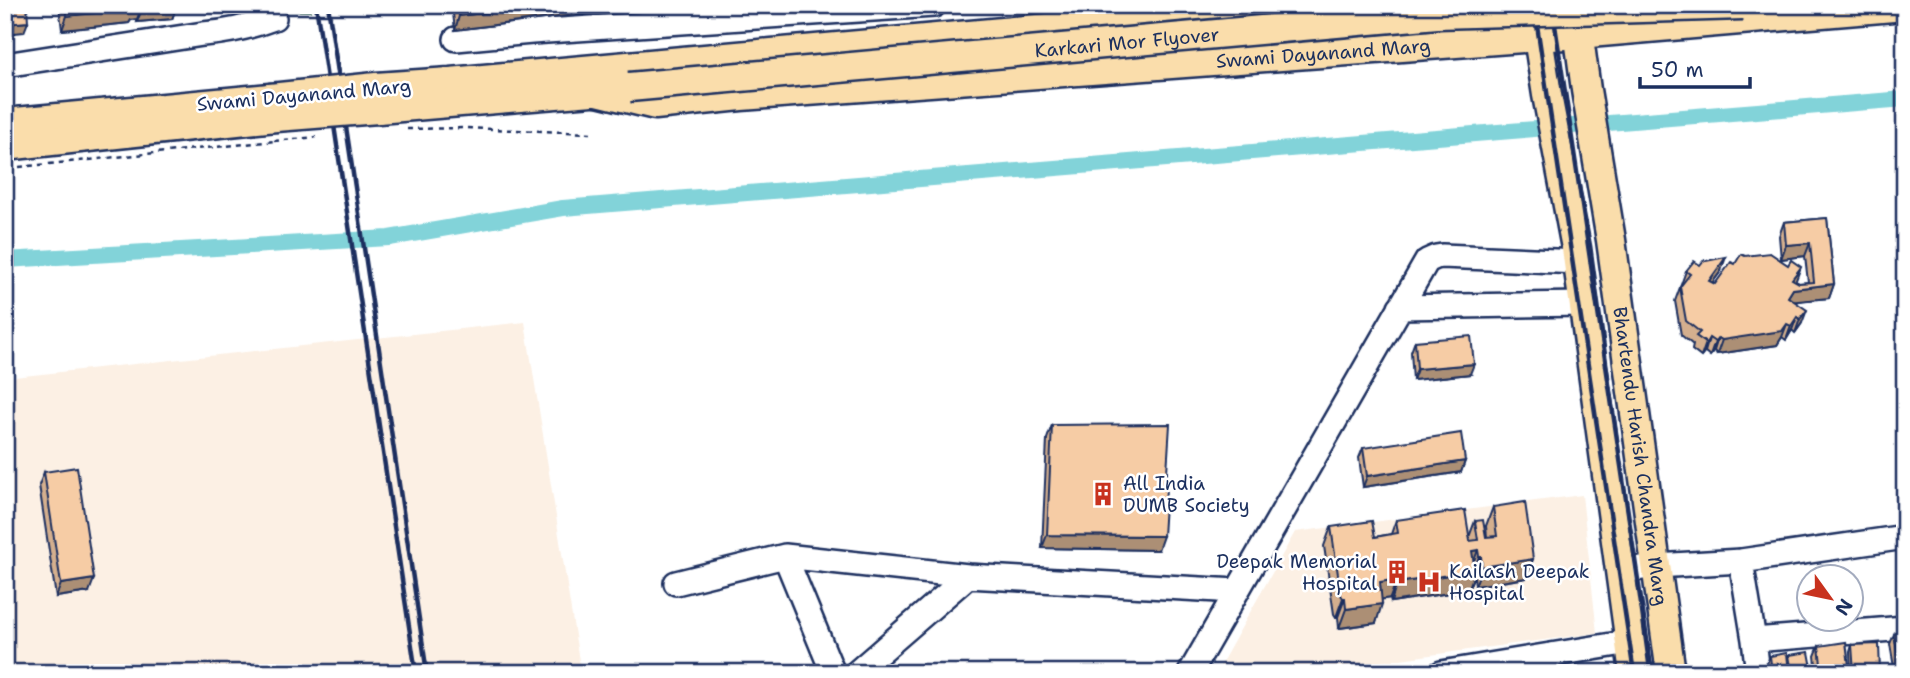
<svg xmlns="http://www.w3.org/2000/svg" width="1910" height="678" viewBox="0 0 1910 678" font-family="'Shantell Sans',sans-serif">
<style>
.built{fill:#fcf0e4}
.green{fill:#b1e3a4;stroke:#668981;stroke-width:2}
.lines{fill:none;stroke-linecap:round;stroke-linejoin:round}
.canal{stroke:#82d3d9;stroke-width:16}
.minor-casing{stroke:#1b2f5e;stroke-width:28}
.major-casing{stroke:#1b2f5e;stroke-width:33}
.path{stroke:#1b2f5e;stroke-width:2.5;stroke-dasharray:5 5;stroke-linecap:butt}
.minor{stroke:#fff;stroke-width:23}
.major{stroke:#faddab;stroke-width:28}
.rail{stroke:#1b2f5e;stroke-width:4.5}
.major-bridge-casing{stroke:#1b2f5e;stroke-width:33;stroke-linecap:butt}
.path-bridge{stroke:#1b2f5e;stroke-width:2.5;stroke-dasharray:5 5;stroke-linecap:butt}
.major-bridge{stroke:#faddab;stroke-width:28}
.wall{fill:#d4af8e;stroke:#1b2f5e;stroke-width:2}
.shaded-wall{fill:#ac8f74;stroke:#1b2f5e;stroke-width:2}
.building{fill:#f6cca5;stroke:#1b2f5e;stroke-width:2}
.labels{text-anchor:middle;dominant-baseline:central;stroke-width:5;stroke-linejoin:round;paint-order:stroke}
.street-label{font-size:19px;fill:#1b2f5e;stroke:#fff}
.poi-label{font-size:19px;fill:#1b2f5e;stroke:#fff;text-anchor:start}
</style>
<rect width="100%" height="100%" fill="#fff"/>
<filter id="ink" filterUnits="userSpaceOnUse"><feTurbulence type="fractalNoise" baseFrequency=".0143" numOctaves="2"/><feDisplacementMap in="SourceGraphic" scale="14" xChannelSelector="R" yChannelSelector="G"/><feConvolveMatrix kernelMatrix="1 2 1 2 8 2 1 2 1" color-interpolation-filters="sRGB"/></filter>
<g filter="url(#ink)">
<!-- built -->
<path class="built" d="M 525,322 L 581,673 L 5,673 L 5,378 Z
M 1582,495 L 1597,633 L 1295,673 L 1216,673 L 1295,532 Z"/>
<!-- green -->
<path class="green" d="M 193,5 L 309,5 L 310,11 L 194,9 Z
M 627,5 L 725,5 L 628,13 Z"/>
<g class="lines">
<!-- canal -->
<path class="canal" d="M 5,260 L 389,238 L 563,208 L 1905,99"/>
<!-- minor casing -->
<g class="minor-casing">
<path id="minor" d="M 456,39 L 532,32 L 934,5
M 5,65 L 203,34 C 229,32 250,27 274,18
M 1400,307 L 1584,304
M 785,556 L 833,673
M 1741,561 L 1754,640 L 1758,673
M 1621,571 L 1656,566 L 1741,561 L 1905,537
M 676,583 L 785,556 L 968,576 L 1237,591
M 1754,640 L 1905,628
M 856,673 L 968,576
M 1190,673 L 1427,261 L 1436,257 L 1442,256 L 1578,262
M 1441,673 L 1630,642"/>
</g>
<!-- major casing -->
<g class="major-casing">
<g id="major">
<path id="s1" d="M 1576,15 L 1586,90 L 1611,240 L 1671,673"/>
<path d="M 1535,18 L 1547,95 L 1576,248 L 1634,673"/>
<path d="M 376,87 L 450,82 L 1300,5"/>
<path id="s2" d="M 597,91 L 655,105 L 741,96 L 1578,34 L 1905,6"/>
<path d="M 378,109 L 616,89"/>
<path d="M 5,123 L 270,98"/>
<path d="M 5,146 L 276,117"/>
</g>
</g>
<!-- path -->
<path class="path" d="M 407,129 L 465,128 L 591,133
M 19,167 L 274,141"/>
<!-- minor -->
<use href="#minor" class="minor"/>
<!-- major -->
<use href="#major" class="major"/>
<!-- rail -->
<path class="rail" d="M 316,5 L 416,673
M 328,5 L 427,673
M 1534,5 L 1634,673
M 1552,5 L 1652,673"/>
<!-- major-bridge casing -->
<g class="major-bridge-casing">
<g id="major-bridge">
<path id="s3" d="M 629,87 L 1437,14 L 1743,5"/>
<path d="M 270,98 L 376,87"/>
<path d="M 276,117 L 378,109"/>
</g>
</g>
<!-- path-bridge -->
<path class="path-bridge" d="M 274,141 L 316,137"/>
<!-- major-bridge -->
<use href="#major-bridge" class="major-bridge"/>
</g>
<!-- wall -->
<path class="wall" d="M 59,5 L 177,5 L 172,19 L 137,22 L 137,19 L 131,20 L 129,23 L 62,30 Z
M 452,5 L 624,5 L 623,9 L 455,30 Z
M 1827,218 L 1834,284 L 1829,298 L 1795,301 L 1802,323 L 1795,333 L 1792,330 L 1786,340 L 1782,337 L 1777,345 L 1717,354 L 1714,351 L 1710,356 L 1705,352 L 1701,357 L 1692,350 L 1693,345 L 1681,335 L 1675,301 L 1686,271 L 1700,265 L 1721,271 L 1712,283 L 1715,284 L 1735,264 L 1795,281 L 1799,283 L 1808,282 L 1805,256 L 1781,259 L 1779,236 L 1784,222 Z
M 1415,341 L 1470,374 L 1413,380 L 1411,352 Z
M 1052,425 L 1158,550 L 1042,548 L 1047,439 Z
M 1363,448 L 1465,461 L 1461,472 L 1363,487 L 1359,458 Z
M 44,472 L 89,592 L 56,597 L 39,485 Z
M 1493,507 L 1533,559 L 1526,578 L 1475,586 L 1474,575 L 1468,590 L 1391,602 L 1390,598 L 1382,599 L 1376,623 L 1339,628 L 1338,617 L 1336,617 L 1334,614 L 1324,546 L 1331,527 L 1375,537 L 1391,534 L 1396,520 L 1469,537 L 1475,521 L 1486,537 L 1487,537 L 1486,526 Z
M 1894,634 L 1905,673 L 1895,673 L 1890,644 Z
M 1852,645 L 1880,673 L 1851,673 L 1850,652 Z
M 1819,646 L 1850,673 L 1817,673 L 1815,656 Z
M 1789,655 L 1813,673 L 1768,673 L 1767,663 L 1770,656 L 1787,660 Z"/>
<!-- shaded-wall -->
<path class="shaded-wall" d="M 177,5 L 172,19 L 137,22 L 142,9 Z
M 549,5 L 624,5 L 623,9 L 455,30 L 459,16 Z
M 134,6 L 142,6 L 137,19 L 131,20 L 129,23 L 62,30 L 67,16 Z
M 28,22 L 24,32 L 5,34 L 5,24 Z
M 1810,243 L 1805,256 L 1781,259 L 1786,245 Z
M 1726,257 L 1721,271 L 1704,294 L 1709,281 Z
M 1801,267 L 1796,280 L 1787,292 L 1792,279 Z
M 1834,284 L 1829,298 L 1788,302 L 1788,297 L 1793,289 Z
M 1807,310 L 1802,323 L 1795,333 L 1800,319 Z
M 1797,317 L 1792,330 L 1786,340 L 1791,326 Z
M 1787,324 L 1782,337 L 1777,345 L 1717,354 L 1722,340 Z
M 1709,338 L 1705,352 L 1701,357 L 1706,343 Z
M 1718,338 L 1714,351 L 1710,356 L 1715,342 Z
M 1474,364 L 1470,374 L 1413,380 L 1417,369 Z
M 1465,461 L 1461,472 L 1363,487 L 1367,476 Z
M 1047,535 L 1163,536 L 1158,550 L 1042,548 Z
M 1478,550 L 1471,569 L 1472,551 Z
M 1479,556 L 1481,556 L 1468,590 L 1391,602 L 1397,583 L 1474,571 Z
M 1533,559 L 1526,578 L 1475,586 L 1482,567 Z
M 94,579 L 89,592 L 56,597 L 61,584 Z
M 1397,579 L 1390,598 L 1373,601 L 1380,582 Z
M 1343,598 L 1345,598 L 1338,617 L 1336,617 Z
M 1382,604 L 1376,623 L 1339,628 L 1346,609 Z"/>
<!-- building -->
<path class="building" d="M 5,5 L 27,5 L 28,22 L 5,24 Z
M 66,5 L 177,5 L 142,9 L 142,6 L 134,6 L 134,9 L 67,16 Z
M 458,5 L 549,5 L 459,16 Z
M 1827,218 L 1834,284 L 1793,289 L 1788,297 L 1807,310 L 1800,319 L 1797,317 L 1791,326 L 1787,324 L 1782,331 L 1722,340 L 1718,338 L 1715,342 L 1709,338 L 1706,343 L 1696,336 L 1700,332 L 1686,321 L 1680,287 L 1690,274 L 1686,271 L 1694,261 L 1700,265 L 1704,260 L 1706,261 L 1726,257 L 1709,281 L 1715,284 L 1731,262 L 1735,264 L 1741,254 L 1745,256 L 1770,253 L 1788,265 L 1791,260 L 1801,267 L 1792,279 L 1799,283 L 1814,282 L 1810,243 L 1786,245 L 1784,222 Z
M 1471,336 L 1474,364 L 1417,369 L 1415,341 Z
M 1170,424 L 1163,536 L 1047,535 L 1052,425 Z
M 1461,433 L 1465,461 L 1367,476 L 1363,448 Z
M 77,467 L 94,579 L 61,584 L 44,472 Z
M 1525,502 L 1533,559 L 1482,567 L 1481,556 L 1479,556 L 1478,550 L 1472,551 L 1475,571 L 1397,583 L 1397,579 L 1380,582 L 1382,604 L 1346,609 L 1345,598 L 1343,598 L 1341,595 L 1331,527 L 1372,521 L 1375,537 L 1398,533 L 1396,520 L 1465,510 L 1470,541 L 1478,540 L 1475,521 L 1483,520 L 1486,537 L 1497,536 L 1493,507 Z
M 1905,632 L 1905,672 L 1901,673 L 1894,634 Z
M 1846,642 L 1850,673 L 1822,673 L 1819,646 Z
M 1879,644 L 1880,673 L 1854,673 L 1852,645 Z
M 1809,652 L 1813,673 L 1792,673 L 1789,655 Z
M 1787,653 L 1789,673 L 1772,673 L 1770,656 Z"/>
</g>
<!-- icons -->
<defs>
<g id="building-bare" transform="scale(1.89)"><path d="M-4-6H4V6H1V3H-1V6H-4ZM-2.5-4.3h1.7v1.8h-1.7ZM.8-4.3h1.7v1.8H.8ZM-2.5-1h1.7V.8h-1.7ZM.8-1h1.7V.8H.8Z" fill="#c8321e" stroke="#fff" stroke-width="2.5" paint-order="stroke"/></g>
<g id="hospital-bare" transform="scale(1.89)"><path d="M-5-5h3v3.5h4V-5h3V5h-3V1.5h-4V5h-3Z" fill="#c8321e" stroke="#fff" stroke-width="2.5" paint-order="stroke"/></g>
</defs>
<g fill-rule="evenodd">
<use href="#building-bare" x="1103" y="494"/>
<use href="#building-bare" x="1397" y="572"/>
<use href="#hospital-bare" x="1429" y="582"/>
</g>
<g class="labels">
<!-- street labels -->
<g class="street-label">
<text stroke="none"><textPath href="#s3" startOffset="500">Karkari Mor Flyover</textPath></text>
<text stroke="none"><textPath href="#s2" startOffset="730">Swami Dayanand Marg</textPath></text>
<text transform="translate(304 95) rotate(-5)">Swami Dayanand Marg</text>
<text stroke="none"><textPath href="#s1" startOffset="446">Bhartendu Harish Chandra Marg</textPath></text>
</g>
<!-- poi labels -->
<g class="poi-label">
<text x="1123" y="483">All India<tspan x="1123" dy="22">DUMB Society</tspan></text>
<text x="1377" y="561" text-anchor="end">Deepak Memorial<tspan x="1377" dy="22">Hospital</tspan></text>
<text x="1449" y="571">Kailash Deepak<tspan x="1449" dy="22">Hospital</tspan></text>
</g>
</g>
<!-- margin -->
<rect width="1910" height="678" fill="none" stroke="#fff" stroke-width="28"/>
<rect x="14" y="14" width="1882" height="650" fill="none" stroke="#1b2f5e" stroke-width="2.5" filter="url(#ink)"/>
<!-- north arrow -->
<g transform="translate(1830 598) rotate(123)"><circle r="33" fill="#ffffff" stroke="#a4acbf" stroke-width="2"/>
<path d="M0-5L12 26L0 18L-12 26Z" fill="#c8321e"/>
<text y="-10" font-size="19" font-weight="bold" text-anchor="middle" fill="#1b2f5e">N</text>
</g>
<!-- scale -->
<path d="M1640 77v10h110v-10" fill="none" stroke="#1b2f5e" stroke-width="3.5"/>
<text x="1651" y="77" font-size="21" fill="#1b2f5e" stroke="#ffffff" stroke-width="5" paint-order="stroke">50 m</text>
</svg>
